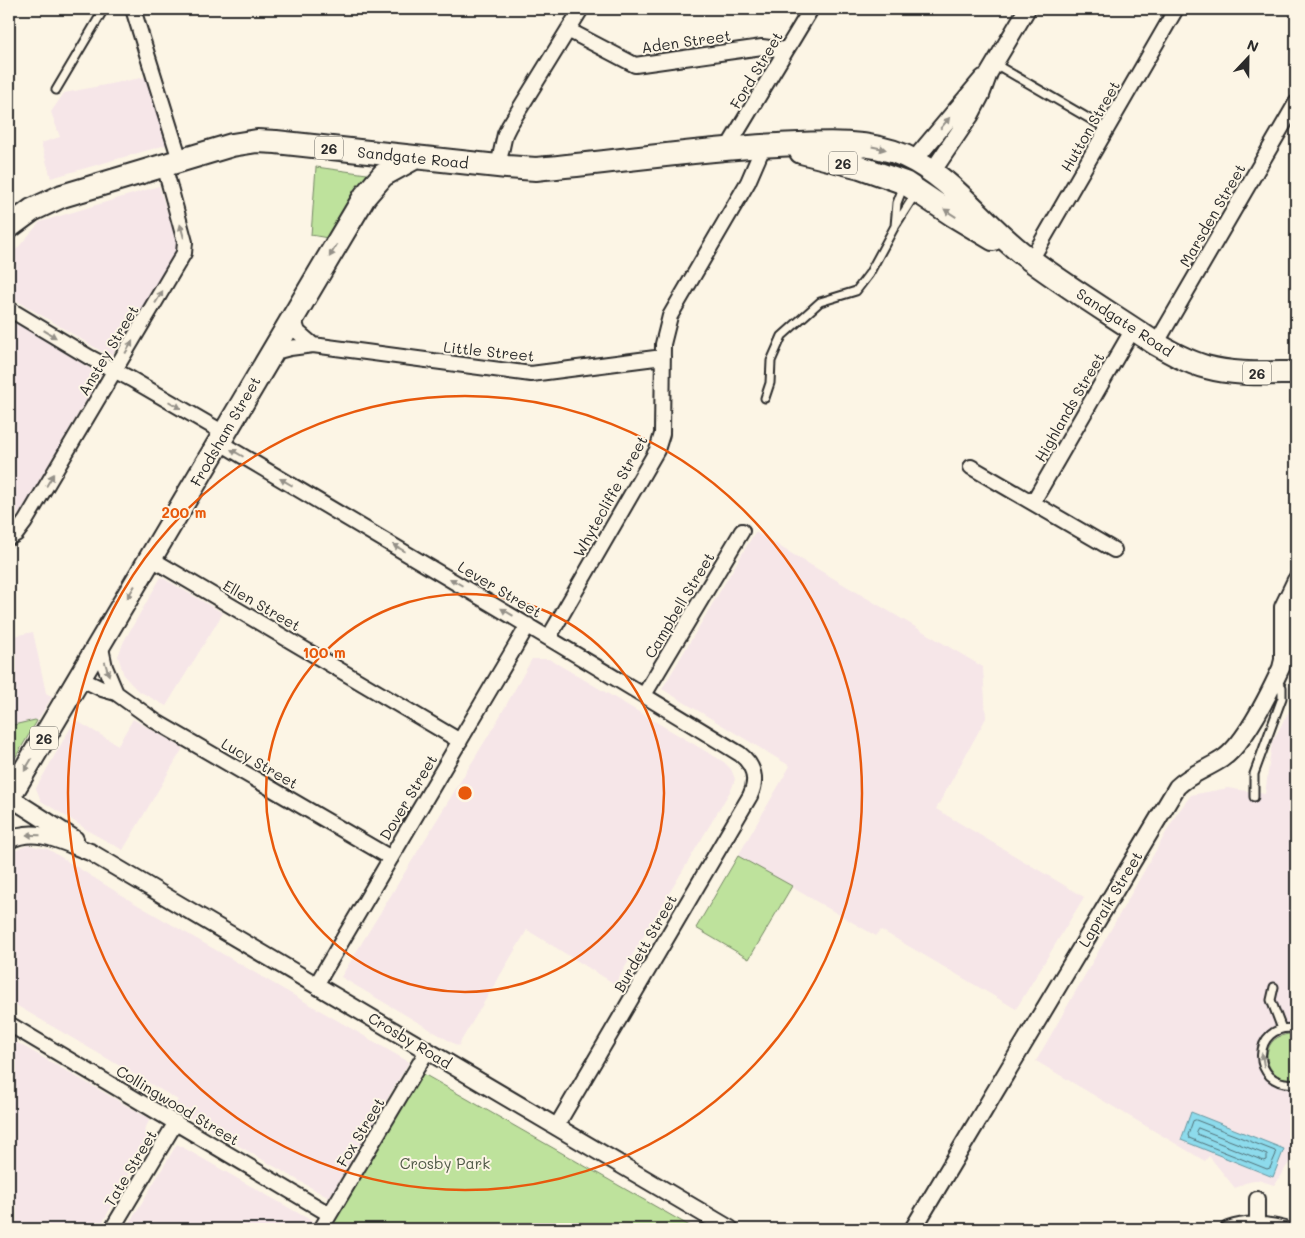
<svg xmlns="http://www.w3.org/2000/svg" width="1305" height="1238" viewBox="0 0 1305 1238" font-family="Mali,sans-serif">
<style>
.built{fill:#f6e6e8}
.green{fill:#bee29c;stroke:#748664}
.water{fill:#8ddbec;stroke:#66959f}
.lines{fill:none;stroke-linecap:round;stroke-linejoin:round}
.shore{stroke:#527178;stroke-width:1}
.service-casing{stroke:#2b2b2b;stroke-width:11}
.minor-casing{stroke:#2b2b2b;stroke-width:18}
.tertiary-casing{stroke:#2b2b2b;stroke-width:20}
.trunk-casing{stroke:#2b2b2b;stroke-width:26}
.service{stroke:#fcf5e5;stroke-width:7}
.minor{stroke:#fcf5e5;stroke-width:14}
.tertiary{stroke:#fcf5e5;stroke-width:16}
.trunk{stroke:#fcf5e5;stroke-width:22}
.oneway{fill:#949088}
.ring{fill:none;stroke:#e8590c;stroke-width:2.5}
.labels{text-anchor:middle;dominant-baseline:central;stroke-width:4;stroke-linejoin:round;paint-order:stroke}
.shield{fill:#fcf5e5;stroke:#6a6863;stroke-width:1}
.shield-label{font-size:14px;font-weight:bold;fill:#2b2b2b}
.street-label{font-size:15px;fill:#2b2b2b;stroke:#fcf5e5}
.park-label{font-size:15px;fill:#505947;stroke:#fcf5e5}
.centre{fill:#e8590c;stroke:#fcf5e5;stroke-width:2.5}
.ring-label{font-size:15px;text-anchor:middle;font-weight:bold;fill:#e8590c;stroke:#fcf5e5;stroke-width:4;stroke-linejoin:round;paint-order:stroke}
</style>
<rect width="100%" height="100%" fill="#fcf5e5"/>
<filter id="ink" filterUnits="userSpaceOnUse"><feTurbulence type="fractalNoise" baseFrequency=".02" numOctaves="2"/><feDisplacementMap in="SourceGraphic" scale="10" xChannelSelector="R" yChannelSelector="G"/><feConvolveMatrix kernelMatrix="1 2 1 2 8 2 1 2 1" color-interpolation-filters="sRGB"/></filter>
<g filter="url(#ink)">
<!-- built -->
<path class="built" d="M 146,77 L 166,145 L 51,178 L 41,143 L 60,137 L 51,112 L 64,93 Z
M 159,186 L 179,249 L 111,357 L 9,296 L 9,258 L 40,222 Z
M 9,319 L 101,375 L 21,511 L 9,523 Z
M 755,532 L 983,667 L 986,718 L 936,809 L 1084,897 L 1016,1009 L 881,930 L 876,936 L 738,856 L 790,766 L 662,689 Z
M 161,577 L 223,613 L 166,706 L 137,690 L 124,676 L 118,656 L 124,641 Z
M 33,632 L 46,693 L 52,697 L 37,721 L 35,720 L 9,726 L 9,637 Z
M 532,659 L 549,659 L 724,762 L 731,769 L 735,779 L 732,788 L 615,984 L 527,930 L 458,1046 L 341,977 L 496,723 Z
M 1296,699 L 1296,1154 L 1295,1154 L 1274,1185 L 1258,1180 L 1245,1183 L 1235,1188 L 1209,1156 L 1205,1161 L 1036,1061 L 1176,815 L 1191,795 L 1228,788 L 1265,794 L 1272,742 Z
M 133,719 L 183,748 L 123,850 L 90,832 L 77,823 L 41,801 L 36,788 L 75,720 L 118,745 Z
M 28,845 L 48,849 L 131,901 L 409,1062 L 329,1198 L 173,1108 L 178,1100 L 9,1001 L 9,858 L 12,852 Z
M 9,1038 L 150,1119 L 144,1131 L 151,1135 L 99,1229 L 9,1229 Z
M 177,1144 L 314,1222 L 310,1229 L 126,1229 Z"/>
<!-- green -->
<path class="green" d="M 316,167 L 367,174 L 328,238 L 311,235 Z
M 35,720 L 37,721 L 9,768 L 9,726 Z
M 738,856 L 792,886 L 749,959 L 696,928 Z
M 1291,1034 L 1296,1035 L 1296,1078 C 1262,1085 1255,1035 1291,1034 Z
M 420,1072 L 695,1229 L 330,1229 Z"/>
<!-- water -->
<path class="water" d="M 1191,1112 L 1284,1149 L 1273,1177 L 1181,1140 Z"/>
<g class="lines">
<!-- shore -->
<path class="shore" d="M 1196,1120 L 1275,1151 L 1276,1154 L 1270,1168 L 1267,1169 L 1189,1138 L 1188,1135 L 1193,1121 Z
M 1198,1128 L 1267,1155 L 1267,1160 L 1264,1161 L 1197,1134 L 1196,1132 Z"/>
<!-- service casing -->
<g class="service-casing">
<path id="service" d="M 995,64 L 1107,129
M 56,90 L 104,9
M 895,226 L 897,203 L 904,185
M 765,398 L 770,383 L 771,361 L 782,336 L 820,302 L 856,291 L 869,274 L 895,226 L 916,193
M 1254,797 L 1254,774 L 1282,698 L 1282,687 L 1274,681
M 1274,987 L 1271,1000 L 1282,1029
M 1296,1029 C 1251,1021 1249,1089 1296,1083"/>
</g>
<!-- minor casing -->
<g class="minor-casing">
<path id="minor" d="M 133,9 L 180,160
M 568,30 L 635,65 L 762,47 L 786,50
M 728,147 L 811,9
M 498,166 L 505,134 L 509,126 L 581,9
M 1031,260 L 1176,9
M 9,309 L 89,357 L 131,379 L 224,433
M 293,317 L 298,332 L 313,345
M 1156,344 L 1296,103
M 271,353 L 290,348 L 313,345 L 531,374 L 663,357
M 219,442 C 393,546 568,648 740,754 C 754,765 758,780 750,796 L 556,1127
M 971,467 L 1114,550
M 1033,502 L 1133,329
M 9,538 L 16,534 L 25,522 L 184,253 L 185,242 L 164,165
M 150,558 L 460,741
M 549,637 L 657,450 L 662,434 L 663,344 L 670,316 L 748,182 L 764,145
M 100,643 L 105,667 L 116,693
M 79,678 L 102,689 L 116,693 L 155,721 L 391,858
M 644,695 L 742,531
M 316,985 L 528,625
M 9,1024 L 329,1214
M 1257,1224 L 1257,1199
M 112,1229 L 176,1122
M 321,1229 L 427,1051
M 1228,1229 C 1248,1222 1264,1224 1285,1229"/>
</g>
<!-- tertiary casing -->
<g class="tertiary-casing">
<path id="tertiary" d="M 915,161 L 921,152 L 983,78
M 932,172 L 970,116 L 981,95 L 989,73 L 1027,9
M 9,797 L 75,839
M 9,840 C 36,826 63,842 90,852 L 730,1229
M 913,1229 L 1177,787 C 1190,774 1207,769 1222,759 C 1245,744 1269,694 1281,668 L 1283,660 L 1283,607 L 1296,580"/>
</g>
<!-- trunk casing -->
<g class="trunk-casing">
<path id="trunk" d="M 801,152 L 860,167 L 905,183 L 953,215 L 993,239
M 9,227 L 32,210 L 62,196 L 232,145 L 257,141 L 276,142 L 507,167 L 536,169 C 617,162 697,149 778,145 C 819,143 867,139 905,156 C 953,178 983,224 1024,255 C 1065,286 1113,315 1156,344 C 1172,353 1188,362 1206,367 C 1235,375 1266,373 1296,373
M 9,797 L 365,196 L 383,175 L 414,158"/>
</g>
<!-- service -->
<use href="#service" class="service"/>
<!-- minor -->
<use href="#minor" class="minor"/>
<!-- tertiary -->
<use href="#tertiary" class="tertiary"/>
<!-- trunk -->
<use href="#trunk" class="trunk"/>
</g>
<!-- one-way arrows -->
<defs><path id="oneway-solid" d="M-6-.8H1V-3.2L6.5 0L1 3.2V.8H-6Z" transform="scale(1.25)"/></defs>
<g class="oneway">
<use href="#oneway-solid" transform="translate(945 123) rotate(-50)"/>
<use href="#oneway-solid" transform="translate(879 148) rotate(12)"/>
<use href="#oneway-solid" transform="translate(950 213) rotate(-147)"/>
<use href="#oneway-solid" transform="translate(182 231) rotate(-105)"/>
<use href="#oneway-solid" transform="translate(333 251) rotate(121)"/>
<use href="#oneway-solid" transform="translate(159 297) rotate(-59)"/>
<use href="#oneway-solid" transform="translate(50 334) rotate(31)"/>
<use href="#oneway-solid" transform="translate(129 347) rotate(-60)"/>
<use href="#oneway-solid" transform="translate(175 405) rotate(30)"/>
<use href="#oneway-solid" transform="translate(237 453) rotate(-150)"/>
<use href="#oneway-solid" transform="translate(50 480) rotate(-59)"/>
<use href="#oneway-solid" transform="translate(286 482) rotate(-150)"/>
<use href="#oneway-solid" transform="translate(399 548) rotate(-150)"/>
<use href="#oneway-solid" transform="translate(456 582) rotate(-150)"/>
<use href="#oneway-solid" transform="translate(131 592) rotate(121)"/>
<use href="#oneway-solid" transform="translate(507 612) rotate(-149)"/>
<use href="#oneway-solid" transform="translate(107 669) rotate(73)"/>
<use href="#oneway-solid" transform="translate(28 765) rotate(121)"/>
<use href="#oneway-solid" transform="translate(33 835) rotate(-179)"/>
<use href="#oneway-solid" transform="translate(1263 1060) rotate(-99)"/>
</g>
</g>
<!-- distance rings -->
<g class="ring">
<circle cx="465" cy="793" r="199"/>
<circle cx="465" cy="793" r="397"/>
</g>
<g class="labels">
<!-- shield labels -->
<g class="shield">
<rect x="315" y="136.5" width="28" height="23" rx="4"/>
<rect x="829" y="151.5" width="28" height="23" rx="4"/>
<rect x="1243" y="361.5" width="28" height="23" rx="4"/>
<rect x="30" y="726.5" width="28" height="23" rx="4"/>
</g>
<g class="shield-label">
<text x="329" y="148">26</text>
<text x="843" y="163">26</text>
<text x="1257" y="373">26</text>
<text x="44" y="738">26</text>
</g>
<!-- street labels -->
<g class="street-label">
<text transform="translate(686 41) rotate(-8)">Aden Street</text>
<text transform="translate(756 70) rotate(-59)">Ford Street</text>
<text transform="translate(1090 126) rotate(-60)">Hutton Street</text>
<text transform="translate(413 157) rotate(6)">Sandgate Road</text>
<text transform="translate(1212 215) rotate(-60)">Marsden Street</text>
<text transform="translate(1125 322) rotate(33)">Sandgate Road</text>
<text transform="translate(108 350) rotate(-59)">Anstey Street</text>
<text transform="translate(489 351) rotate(6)">Little Street</text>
<text transform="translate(1069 407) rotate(-60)">Highlands Street</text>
<text transform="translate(225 431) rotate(-60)">Frodsham Street</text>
<text transform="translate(610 496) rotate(-61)">Whytecliffe Street</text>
<text transform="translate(500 589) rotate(31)">Lever Street</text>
<text transform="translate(262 605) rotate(30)">Ellen Street</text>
<text transform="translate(679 605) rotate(-59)">Campbell Street</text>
<text transform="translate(260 763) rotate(30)">Lucy Street</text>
<text transform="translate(408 797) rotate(-59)">Dover Street</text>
<text transform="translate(1110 899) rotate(-59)">Lapraik Street</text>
<text transform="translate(645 943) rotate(-60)">Burdett Street</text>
<text transform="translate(410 1040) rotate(31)">Crosby Road</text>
<text transform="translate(178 1105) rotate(31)">Collingwood Street</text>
<text transform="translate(360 1132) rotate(-59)">Fox Street</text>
<text transform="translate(130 1168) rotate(-59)">Tate Street</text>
</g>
<!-- park labels -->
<g class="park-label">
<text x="445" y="1163">Crosby Park</text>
</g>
</g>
<circle cx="465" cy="793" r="8" class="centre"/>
<g class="ring-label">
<text x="184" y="518">200 m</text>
<text x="324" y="658">100 m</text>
</g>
<!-- margin -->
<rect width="1305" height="1238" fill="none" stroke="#fcf5e5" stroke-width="30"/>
<rect x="15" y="15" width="1275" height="1208" fill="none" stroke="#2b2b2b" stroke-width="2" filter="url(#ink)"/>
<!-- north arrow -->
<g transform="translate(1248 58) rotate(22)" stroke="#fcf5e5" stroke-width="4" paint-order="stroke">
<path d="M0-4L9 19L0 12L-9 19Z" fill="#2b2b2b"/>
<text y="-8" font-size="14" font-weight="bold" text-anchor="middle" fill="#2b2b2b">N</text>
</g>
</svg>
